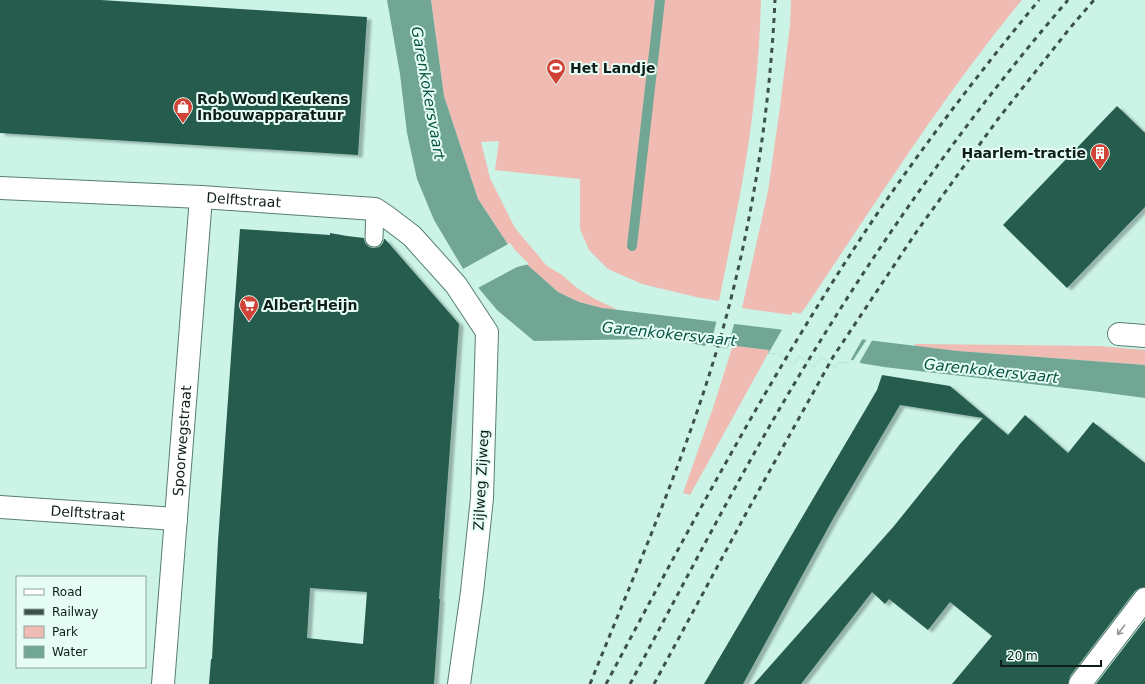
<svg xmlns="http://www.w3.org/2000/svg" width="1145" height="684" viewBox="0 0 1145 684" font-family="'DejaVu Sans',sans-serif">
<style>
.green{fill:#efbbb3}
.water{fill:#71a695}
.pier{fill:#cbf4e6}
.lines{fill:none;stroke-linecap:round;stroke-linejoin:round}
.stream{stroke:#71a695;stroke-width:10}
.building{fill:#275c4d;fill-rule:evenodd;filter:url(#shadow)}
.service-casing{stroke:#587e72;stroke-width:19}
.minor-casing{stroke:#587e72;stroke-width:24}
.service{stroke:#fff;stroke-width:17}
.minor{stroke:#fff;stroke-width:22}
.rail{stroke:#3c514a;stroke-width:3;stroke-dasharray:5 5;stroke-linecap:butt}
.oneway{stroke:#939997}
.labels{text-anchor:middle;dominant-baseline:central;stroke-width:4;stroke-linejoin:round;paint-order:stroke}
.poi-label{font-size:14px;font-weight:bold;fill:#0e1d18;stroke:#e5fdf4;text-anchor:start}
.street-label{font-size:14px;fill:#0e1d18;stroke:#e5fdf4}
.water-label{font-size:15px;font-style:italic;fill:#085342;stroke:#e5fdf4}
</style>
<defs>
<filter id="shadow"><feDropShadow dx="4.5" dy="2.5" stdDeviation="1" flood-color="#0004"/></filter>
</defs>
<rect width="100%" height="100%" fill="#cbf4e6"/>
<!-- green -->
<path class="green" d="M 431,0 L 761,0 C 760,33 758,67 754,100 C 747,168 732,235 719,301 L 696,297 L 642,284 L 608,269 L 589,250 L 580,229 L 580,179 L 495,170 L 499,141 L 481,142 L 490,178 L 515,228 L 547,266 L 562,275 L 577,288 L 593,298 L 618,310 L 602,308 L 579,302 L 558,292 L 513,252 L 478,199 L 444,96 Z
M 791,0 L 1022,0 C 942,97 875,204 805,308 L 800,314 L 793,312 L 791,315 L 742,308 L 768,191 L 780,107 L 790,25 Z
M 915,344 L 1099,346 L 1145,350 L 1145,365 L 958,351 L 915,347 Z
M 733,345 L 770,350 L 690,495 L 683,493 L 714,405 Z"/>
<!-- water -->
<path class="water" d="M 387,0 L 431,0 L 444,96 L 478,199 L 513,252 L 558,292 L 579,302 L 602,308 L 958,351 L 1145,365 L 1145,398 L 1092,391 L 884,367 L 860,363 L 860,361 L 850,360 L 849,363 L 839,362 L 835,367 L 821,357 L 814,367 L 799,356 L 794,364 L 777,353 L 768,354 L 769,350 L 729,345 L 727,349 L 706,344 L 705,346 L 690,343 L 690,340 L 670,338 L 651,339 L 534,341 L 497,310 L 465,272 L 434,220 L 417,179 L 407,133 L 400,74 Z"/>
<!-- pier -->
<path class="pier" d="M 510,243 L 515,250 L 529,264 L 517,267 L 476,289 L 471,283 L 463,269 Z
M 717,319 L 735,321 L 727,349 L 711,344 Z
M 783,328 L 863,338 L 849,363 L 839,362 L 835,367 L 821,357 L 814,367 L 799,356 L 794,364 L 777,353 L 768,354 Z
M 867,339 L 873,339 L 858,365 L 858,363 L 852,362 Z"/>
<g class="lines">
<!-- stream -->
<path class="stream" d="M 632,246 L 660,0"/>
</g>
<!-- building -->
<path class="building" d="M 0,0 L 101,0 L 367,17 L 358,155 L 0,133 Z
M 1117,106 L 1145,133 L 1145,207 L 1067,288 L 1003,225 Z
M 240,229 L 330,235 L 330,233 L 347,236 L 364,238 L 365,243 L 369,247 L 373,248 L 379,247 L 383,243 L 384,239 L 385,239 L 459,324 L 439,599 L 440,599 L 434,684 L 209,684 L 211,659 L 212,659 L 218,541 ZM 310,588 L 367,592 L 363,644 L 307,638 Z
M 882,375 L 950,386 L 1008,435 L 1025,415 L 1068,453 L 1093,422 L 1145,463 L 1145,587 L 1140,588 L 1135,591 L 1070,676 L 1068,684 L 952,684 L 992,636 L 950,602 L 928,630 L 889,599 L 885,604 L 872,592 L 801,684 L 754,684 L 894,526 L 960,444 L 983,418 L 900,405 L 834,517 L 743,684 L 704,684 L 877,390 Z
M 1145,620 L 1145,684 L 1096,684 Z"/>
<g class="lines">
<!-- service casing -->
<g class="service-casing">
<path id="service" d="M 374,238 L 375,209"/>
</g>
<!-- minor casing -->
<g class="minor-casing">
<g id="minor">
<path id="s1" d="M 0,188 L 201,197 L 375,209 L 387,217 L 412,236 L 456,285 L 487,332 L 482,498 L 472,592 L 459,684"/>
<path d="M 1119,334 L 1145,336"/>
<path id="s2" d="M 0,507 L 176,519"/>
<path id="s3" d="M 163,684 L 201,197"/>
<path d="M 1080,684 L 1145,599"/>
</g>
</g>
<!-- service -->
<use href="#service" class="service"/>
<!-- minor -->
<use href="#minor" class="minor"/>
<!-- rail -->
<path class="rail" d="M 590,684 C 638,565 690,448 724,325 C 753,219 770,109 775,0
M 606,684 C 692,523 777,362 879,211 C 929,138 983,68 1039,0
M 630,684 C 688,576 744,466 808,361 C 885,234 971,113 1068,0
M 654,684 L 749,508 L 833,357 L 917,231 L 998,119 L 1070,28 L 1094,0"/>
</g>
<!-- one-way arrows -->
<defs><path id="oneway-shaft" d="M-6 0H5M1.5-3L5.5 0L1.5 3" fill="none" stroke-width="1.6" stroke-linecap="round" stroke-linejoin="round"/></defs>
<use class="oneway" href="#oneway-shaft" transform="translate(1121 630) rotate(127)"/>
<!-- icons -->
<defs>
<g id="stadium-pin" transform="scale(1)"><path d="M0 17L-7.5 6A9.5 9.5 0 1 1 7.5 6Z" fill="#d04336" stroke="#e5fdf4"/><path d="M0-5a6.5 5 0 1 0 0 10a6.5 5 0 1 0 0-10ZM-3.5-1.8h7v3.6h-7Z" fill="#fff"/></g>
<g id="shop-pin" transform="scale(1)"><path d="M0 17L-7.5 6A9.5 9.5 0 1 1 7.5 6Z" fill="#d04336" stroke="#e5fdf4"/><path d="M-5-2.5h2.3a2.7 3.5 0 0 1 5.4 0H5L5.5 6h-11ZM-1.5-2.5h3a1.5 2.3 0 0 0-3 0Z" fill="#fff"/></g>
<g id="building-pin" transform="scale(1)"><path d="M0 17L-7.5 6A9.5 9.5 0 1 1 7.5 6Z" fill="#d04336" stroke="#e5fdf4"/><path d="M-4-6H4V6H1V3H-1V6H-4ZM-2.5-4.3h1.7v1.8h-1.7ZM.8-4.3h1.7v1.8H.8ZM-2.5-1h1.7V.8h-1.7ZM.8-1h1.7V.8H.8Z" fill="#fff"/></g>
<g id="supermarket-pin" transform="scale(1)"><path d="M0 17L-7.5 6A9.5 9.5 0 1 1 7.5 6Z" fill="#d04336" stroke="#e5fdf4"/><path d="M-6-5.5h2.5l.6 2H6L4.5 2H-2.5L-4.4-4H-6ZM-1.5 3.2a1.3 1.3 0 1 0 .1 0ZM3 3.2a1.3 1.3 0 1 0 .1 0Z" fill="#fff"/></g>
</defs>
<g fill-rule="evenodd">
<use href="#stadium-pin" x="556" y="68"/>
<use href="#shop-pin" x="183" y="107"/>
<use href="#building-pin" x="1100" y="153"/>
<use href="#supermarket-pin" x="249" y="305"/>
</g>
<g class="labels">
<!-- poi labels -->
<g class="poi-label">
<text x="570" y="68">Het Landje</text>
<text x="197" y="99">Rob Woud Keukens<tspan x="197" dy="16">Inbouwapparatuur</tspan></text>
<text x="1086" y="153" text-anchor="end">Haarlem-tractie</text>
<text x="263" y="305">Albert Heijn</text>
</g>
<!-- street labels -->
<g class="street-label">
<text stroke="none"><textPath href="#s1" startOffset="244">Delftstraat</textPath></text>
<text stroke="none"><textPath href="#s3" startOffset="244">Spoorwegstraat</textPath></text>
<text transform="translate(481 480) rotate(-87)">Zijlweg Zijweg</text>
<text stroke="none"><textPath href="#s2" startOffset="88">Delftstraat</textPath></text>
</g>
<!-- water labels -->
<g class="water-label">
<text transform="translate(428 93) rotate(80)">Garenkokersvaart</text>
<text transform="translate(669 334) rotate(6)">Garenkokersvaart</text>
<text transform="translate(991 371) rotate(6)">Garenkokersvaart</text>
</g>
</g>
<!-- legend -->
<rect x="16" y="576" width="130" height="92" fill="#e5fdf4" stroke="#8fa39c"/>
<rect x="24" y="589" width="20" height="6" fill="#ffffff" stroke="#8fa39c"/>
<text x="52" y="596" font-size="12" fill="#0e1d18">Road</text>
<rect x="24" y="609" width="20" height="6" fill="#3c514a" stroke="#8fa39c"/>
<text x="52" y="616" font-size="12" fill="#0e1d18">Railway</text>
<rect x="24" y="626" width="20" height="12" fill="#efbbb3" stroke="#8fa39c"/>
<text x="52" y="636" font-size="12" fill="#0e1d18">Park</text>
<rect x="24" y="646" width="20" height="12" fill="#71a695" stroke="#8fa39c"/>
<text x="52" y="656" font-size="12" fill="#0e1d18">Water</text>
<!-- scale -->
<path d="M1001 660v6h100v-6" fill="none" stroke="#0e1d18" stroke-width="2"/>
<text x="1007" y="660" font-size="12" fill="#0e1d18" stroke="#e5fdf4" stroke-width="3" paint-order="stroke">20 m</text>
</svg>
